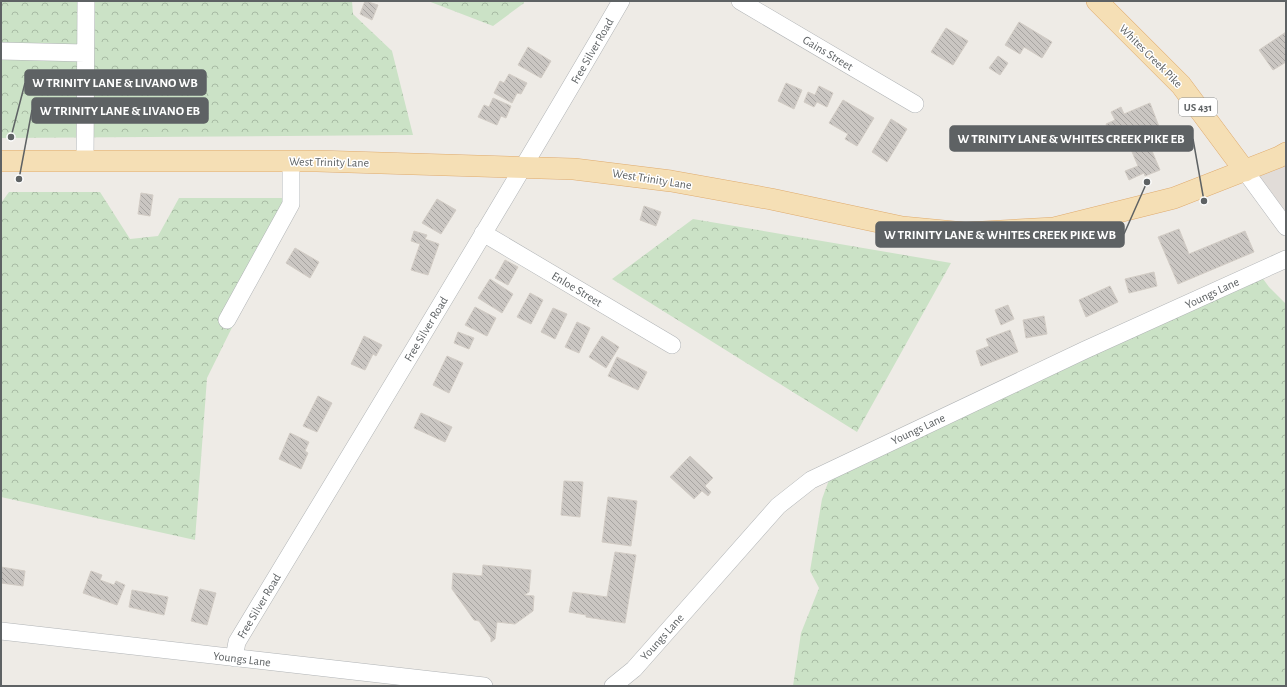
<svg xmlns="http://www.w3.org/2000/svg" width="1287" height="687" viewBox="0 0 1287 687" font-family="'Alegreya Sans',sans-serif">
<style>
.education{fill:#e1dcd8}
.forest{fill:url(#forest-crowns)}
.building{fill:url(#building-back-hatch);stroke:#d2ccc5}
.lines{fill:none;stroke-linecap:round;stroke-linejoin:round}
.minor-casing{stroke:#b1b4b6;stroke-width:18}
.major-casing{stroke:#dfab6e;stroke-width:22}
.minor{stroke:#fff;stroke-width:17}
.major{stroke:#f5dfb5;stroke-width:21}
.labels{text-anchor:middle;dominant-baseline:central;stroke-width:3;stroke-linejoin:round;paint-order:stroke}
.shield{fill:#fff;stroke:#8e9192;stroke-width:1}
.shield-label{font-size:11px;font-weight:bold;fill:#5e6264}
.street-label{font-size:12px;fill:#5e6264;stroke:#fff}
.leader{fill:none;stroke:#5e6264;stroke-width:1.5}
.callout-dot{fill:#5e6264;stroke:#fff;stroke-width:1.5}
.callout{fill:#5e6264;stroke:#5e6264;stroke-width:1.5}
.callout-label{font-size:13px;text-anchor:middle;font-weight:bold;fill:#fff}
</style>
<defs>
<pattern id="forest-crowns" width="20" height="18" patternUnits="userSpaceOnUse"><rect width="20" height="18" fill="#cbe2c6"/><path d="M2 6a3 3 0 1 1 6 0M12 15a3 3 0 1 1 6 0" fill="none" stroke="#a8bba4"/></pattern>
<pattern id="building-back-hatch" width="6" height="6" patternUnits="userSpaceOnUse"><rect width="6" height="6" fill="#cac6c2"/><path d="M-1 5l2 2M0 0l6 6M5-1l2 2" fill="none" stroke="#a7a4a1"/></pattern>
</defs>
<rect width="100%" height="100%" fill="#eeebe6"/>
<!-- education -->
<path class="education" d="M 1286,153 L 1286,227 L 1245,171 Z"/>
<!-- forest -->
<path class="forest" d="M 1,1 L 352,1 L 353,14 L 392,51 L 413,135 L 1,138 Z
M 428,1 L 524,1 L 524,3 L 493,26 Z
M 9,192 L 100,192 L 130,239 L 158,236 L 179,198 L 296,198 L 207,378 L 195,540 L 1,497 L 1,203 Z
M 693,219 L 951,263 L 857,432 L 612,279 Z
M 1258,272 L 1269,287 L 1286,304 L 1286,686 L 793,686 L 801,633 L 819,588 L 810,571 L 822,499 L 833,469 Z"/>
<!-- building -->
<path class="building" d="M 365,1 L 378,5 L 372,20 L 360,14 Z
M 1019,22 L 1052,42 L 1042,58 L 1024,47 L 1020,54 L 1005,45 Z
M 946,28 L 968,41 L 953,65 L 931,52 Z
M 1286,32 L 1286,62 L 1273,70 L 1259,50 Z
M 528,47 L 551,61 L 541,78 L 518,65 Z
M 998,56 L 1008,63 L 1000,75 L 989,68 Z
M 509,74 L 527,83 L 521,94 L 517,93 L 512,103 L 494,93 L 500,81 L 504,83 Z
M 786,83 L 802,90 L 794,109 L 778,101 Z
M 819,86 L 833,93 L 827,107 L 817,102 L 814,107 L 804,102 L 808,92 L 815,95 Z
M 493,98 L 511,106 L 506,118 L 501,116 L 497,125 L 478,117 L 484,105 L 489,107 Z
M 843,100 L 874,118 L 857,146 L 845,139 L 848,134 L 829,123 Z
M 1150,103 L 1166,145 L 1152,151 L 1160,170 L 1145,176 L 1144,173 L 1129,180 L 1125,171 L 1138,166 L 1127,140 L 1115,145 L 1106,124 L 1115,120 L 1111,112 L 1121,107 L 1124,114 Z
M 891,119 L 907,129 L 887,162 L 872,152 Z
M 141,193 L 153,195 L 150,216 L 138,214 Z
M 437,199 L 456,210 L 441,234 L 422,223 Z
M 644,206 L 661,212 L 656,226 L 640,220 Z
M 1179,229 L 1189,254 L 1245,231 L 1254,252 L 1178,284 L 1158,237 Z
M 414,231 L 427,235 L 425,239 L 439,244 L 428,275 L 411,270 L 420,244 L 411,241 Z
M 295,248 L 319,262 L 310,278 L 286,263 Z
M 505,260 L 518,267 L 508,285 L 495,278 Z
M 1154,272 L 1157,286 L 1129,293 L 1125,279 Z
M 490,279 L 513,294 L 502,313 L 478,298 Z
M 1110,286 L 1118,302 L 1086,317 L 1079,300 Z
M 530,293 L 543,300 L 531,324 L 517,317 Z
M 1008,305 L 1014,319 L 1001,325 L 995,310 Z
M 475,307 L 496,318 L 487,336 L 465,325 Z
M 553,308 L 567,314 L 555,339 L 541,332 Z
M 1044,316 L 1047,334 L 1026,338 L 1023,320 Z
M 577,322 L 590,328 L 579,353 L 565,347 Z
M 1010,330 L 1018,352 L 981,366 L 976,351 L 989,346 L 986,339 Z
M 458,332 L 474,338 L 469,349 L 454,343 Z
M 364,336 L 382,345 L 376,356 L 373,354 L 365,370 L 351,364 Z
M 602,336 L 619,347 L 606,368 L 589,357 Z
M 447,356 L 463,363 L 449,393 L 433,385 Z
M 617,357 L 647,372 L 638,390 L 608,376 Z
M 318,396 L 332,403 L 317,432 L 303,426 Z
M 421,413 L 452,427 L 445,442 L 414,428 Z
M 290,433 L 309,442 L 305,451 L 308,453 L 301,469 L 279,459 Z
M 690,456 L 713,478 L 705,486 L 711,492 L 708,496 L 702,491 L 694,499 L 670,477 Z
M 564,481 L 583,482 L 580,517 L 561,515 Z
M 608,497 L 637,501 L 631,546 L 602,542 Z
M 615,552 L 636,555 L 625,623 L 586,617 L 586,615 L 569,612 L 573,592 L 607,597 Z
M 483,565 L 531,570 L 529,592 L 524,595 L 534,596 L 533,611 L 515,624 L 497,622 L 495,639 L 491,642 L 491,638 L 479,621 L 474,620 L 452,589 L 453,573 L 482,576 Z
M 1,567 L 25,571 L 23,586 L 1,583 Z
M 91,571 L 102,575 L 100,580 L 114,585 L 116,581 L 125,585 L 117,605 L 83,593 Z
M 200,589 L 216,593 L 207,625 L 191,621 Z
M 132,590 L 168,597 L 164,615 L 129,607 Z"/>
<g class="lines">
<!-- minor casing -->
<g class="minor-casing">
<path id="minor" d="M 740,1 L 915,104
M 1,51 L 85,53
M 85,162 L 86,1
M 1245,171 L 1286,227
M 483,233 L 672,345
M 227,320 L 291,204 L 291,161
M 1,631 L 484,686
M 234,658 L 237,642 C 366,428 496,216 621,1
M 613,686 L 634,669 L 778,506 L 811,480 L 1085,350 L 1286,259"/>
</g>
<!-- major casing -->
<g class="major-casing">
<path id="major" d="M 1097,1 L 1181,85 L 1245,171
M 1,161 L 317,161 L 574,169 L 671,181 L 771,199 L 902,227 L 965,233 L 1054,228 L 1174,198 L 1279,157 L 1286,153"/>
</g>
<!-- minor -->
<use href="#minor" class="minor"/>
<!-- major -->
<use href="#major" class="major"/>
</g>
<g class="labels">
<!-- shield labels -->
<rect class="shield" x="1179" y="98" width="38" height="18" rx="3"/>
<g class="shield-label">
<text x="1198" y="107">US 431</text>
</g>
<!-- street labels -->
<g class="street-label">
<text transform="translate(592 51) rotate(-60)">Free Silver Road</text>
<text transform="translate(828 53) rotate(31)">Gains Street</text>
<text transform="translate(1151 56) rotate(45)">Whites Creek Pike</text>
<text transform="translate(329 162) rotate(1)">West Trinity Lane</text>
<text transform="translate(652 179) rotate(9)">West Trinity Lane</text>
<text transform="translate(577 289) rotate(31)">Enloe Street</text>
<text transform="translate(1212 293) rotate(-25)">Youngs Lane</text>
<text transform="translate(426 329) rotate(-59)">Free Silver Road</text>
<text transform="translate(918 429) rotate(-25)">Youngs Lane</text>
<text transform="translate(259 606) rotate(-59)">Free Silver Road</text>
<text transform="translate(662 637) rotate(-48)">Youngs Lane</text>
<text transform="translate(242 659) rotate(7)">Youngs Lane</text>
</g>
</g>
<!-- callouts -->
<path class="leader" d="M11 137L25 83M19 179L32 110M1204 201L1193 139M1147 182L1124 234"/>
<g class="callout-dot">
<circle cx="11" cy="137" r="4"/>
<circle cx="19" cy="179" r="4"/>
<circle cx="1204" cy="201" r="4"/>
<circle cx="1147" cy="182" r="4"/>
</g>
<g class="callout">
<rect x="25" y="70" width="181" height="25" rx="4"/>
<rect x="32" y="98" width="176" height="25" rx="4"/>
<rect x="950" y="126" width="243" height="25" rx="4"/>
<rect x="876" y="222" width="248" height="25" rx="4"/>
</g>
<g class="callout-label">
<text x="115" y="87">W TRINITY LANE &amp; LIVANO WB</text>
<text x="120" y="115">W TRINITY LANE &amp; LIVANO EB</text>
<text x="1071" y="143">W TRINITY LANE &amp; WHITES CREEK PIKE EB</text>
<text x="1000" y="239">W TRINITY LANE &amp; WHITES CREEK PIKE WB</text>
</g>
<!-- border -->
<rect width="1287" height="687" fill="none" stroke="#5e6264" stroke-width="4"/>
</svg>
